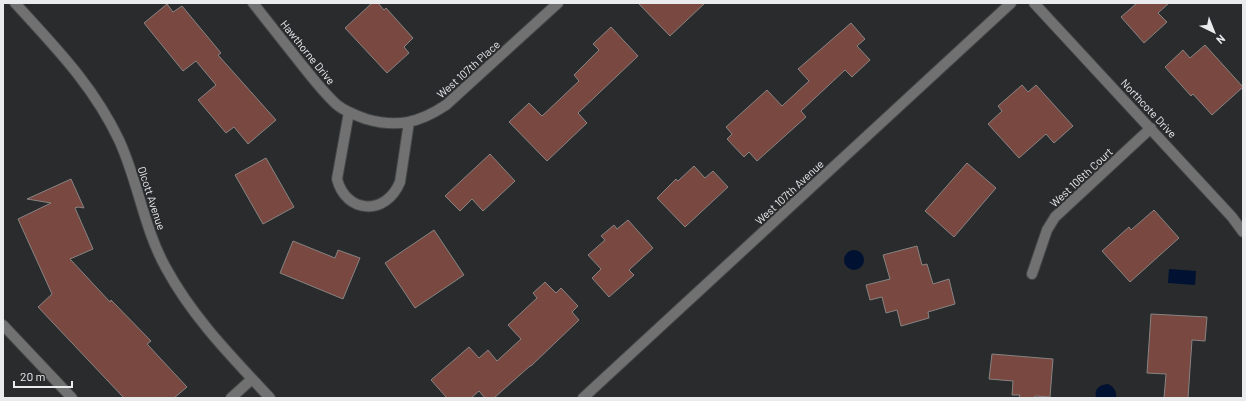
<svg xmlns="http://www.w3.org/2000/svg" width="1246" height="401" viewBox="0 0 1246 401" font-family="Barlow,sans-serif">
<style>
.water{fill:#011131}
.building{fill:#794840;stroke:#888483}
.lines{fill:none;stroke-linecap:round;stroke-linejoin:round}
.minor-casing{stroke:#444648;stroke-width:12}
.minor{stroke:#707170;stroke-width:10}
.labels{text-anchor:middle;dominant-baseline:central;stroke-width:4;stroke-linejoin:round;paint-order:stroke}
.street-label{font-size:11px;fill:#eaebed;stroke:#292b2d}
</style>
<rect width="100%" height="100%" fill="#292b2d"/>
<!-- water -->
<path class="water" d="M844 260a10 10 0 1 1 20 0a10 10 0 1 1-20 0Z
M 1169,269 L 1196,271 L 1195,285 L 1168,283 Z
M 1108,384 C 1114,387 1117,391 1116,398 L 1096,398 C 1094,389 1099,385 1108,384 Z"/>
<!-- building -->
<path class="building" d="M 372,3 L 378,3 L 384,10 L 386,8 L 413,38 L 404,47 L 409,53 L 387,73 L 345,28 Z
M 638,3 L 705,3 L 670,36 Z
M 1137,3 L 1169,3 L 1158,13 L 1167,22 L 1144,43 L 1121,17 Z
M 167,4 L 173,12 L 182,6 L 221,53 L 218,55 L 276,120 L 248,144 L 234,127 L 226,133 L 198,100 L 216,85 L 196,61 L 183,71 L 144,23 Z
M 851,23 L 865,39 L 857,46 L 870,60 L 852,77 L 845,70 L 801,111 L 806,117 L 757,161 L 749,152 L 744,157 L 727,139 L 732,134 L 726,127 L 767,90 L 782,106 L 809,81 L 798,69 Z
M 611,27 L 638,56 L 578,113 L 587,123 L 547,161 L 509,122 L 529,103 L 542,116 L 579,81 L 574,75 L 599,50 L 593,44 Z
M 1205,45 L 1243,87 L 1212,115 L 1193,94 L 1191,96 L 1165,67 L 1183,50 L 1190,58 Z
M 1022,85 L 1028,92 L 1036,85 L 1073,126 L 1054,143 L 1046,134 L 1019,158 L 988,124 L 1002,111 L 998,106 Z
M 490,154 L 515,181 L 483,211 L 472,199 L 460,211 L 445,196 Z
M 266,158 L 294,207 L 263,224 L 235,175 Z
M 967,163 L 996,188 L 954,237 L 925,211 Z
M 694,166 L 705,178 L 713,171 L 728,187 L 685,227 L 657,198 L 676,179 L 678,181 Z
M 71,179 L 84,208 L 78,207 L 75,208 L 93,249 L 70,259 L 110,302 L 111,300 L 151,341 L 147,344 L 187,387 L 174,398 L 124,398 L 38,307 L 52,294 L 18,219 L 51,203 L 27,199 Z
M 1154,210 L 1179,238 L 1130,282 L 1102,251 L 1129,227 L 1131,230 Z
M 628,220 L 653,248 L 629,270 L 634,275 L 609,297 L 592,278 L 601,269 L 588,255 L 605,240 L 601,236 L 614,225 L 617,229 Z
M 434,230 L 464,275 L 415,308 L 385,263 Z
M 293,241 L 335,258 L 338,250 L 360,258 L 343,299 L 280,273 Z
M 917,246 L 922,265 L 927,264 L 933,284 L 949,279 L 955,304 L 928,312 L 929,318 L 901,326 L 897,310 L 886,313 L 882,297 L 870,300 L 866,285 L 890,279 L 883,255 Z
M 545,282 L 556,293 L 561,288 L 578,306 L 572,312 L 579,320 L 531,366 L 530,366 L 494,398 L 485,398 L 479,391 L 471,398 L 447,398 L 431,380 L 469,347 L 479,358 L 488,350 L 497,361 L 521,339 L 508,325 L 537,298 L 533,293 Z
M 1151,314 L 1207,317 L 1205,341 L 1192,340 L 1188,398 L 1164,398 L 1166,374 L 1147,373 Z
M 992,354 L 1053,359 L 1050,397 L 1035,396 L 1034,398 L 1019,398 L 1020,395 L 1012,395 L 1013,381 L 989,379 Z"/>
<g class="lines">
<!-- minor casing -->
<g class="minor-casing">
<path id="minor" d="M 15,3 C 55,47 93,85 119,140 C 138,181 144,229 166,268 C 193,318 232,357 270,398
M 253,3 C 268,22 283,41 298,60 C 310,75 322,91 336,104 C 344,111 355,115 366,119 C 397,128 419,123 446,105 L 558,3
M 1034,3 L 1232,217 L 1243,232
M 349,112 L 337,179 C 346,214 386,216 400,182 L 409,122
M 1032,274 L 1047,230 L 1055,217 L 1151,128
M 3,325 L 72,398
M 231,398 L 252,379
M 583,398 L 1011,3"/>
</g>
<!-- minor -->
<use href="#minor" class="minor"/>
</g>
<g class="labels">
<!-- street labels -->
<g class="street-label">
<text transform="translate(308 52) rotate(51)">Hawthorne Drive</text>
<text transform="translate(468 69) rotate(-42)">West 107th Place</text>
<text transform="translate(1149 108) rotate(47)">Northcote Drive</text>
<text transform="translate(1081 177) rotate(-43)">West 106th Court</text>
<text transform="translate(789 192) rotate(-43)">West 107th Avenue</text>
<text transform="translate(152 198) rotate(72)">Olcott Avenue</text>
</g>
</g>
<!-- border -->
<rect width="1246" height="401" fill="none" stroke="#eaebed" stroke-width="8"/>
<!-- north arrow -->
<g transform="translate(1214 32) rotate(137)" stroke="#292b2d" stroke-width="3" paint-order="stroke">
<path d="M0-3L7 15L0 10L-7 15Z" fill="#eaebed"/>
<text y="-6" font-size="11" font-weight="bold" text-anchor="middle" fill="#eaebed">N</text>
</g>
<!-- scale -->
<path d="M14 381v6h58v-6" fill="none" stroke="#eaebed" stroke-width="2"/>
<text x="20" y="381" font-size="12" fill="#eaebed" stroke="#292b2d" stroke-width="3" paint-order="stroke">20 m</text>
</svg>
